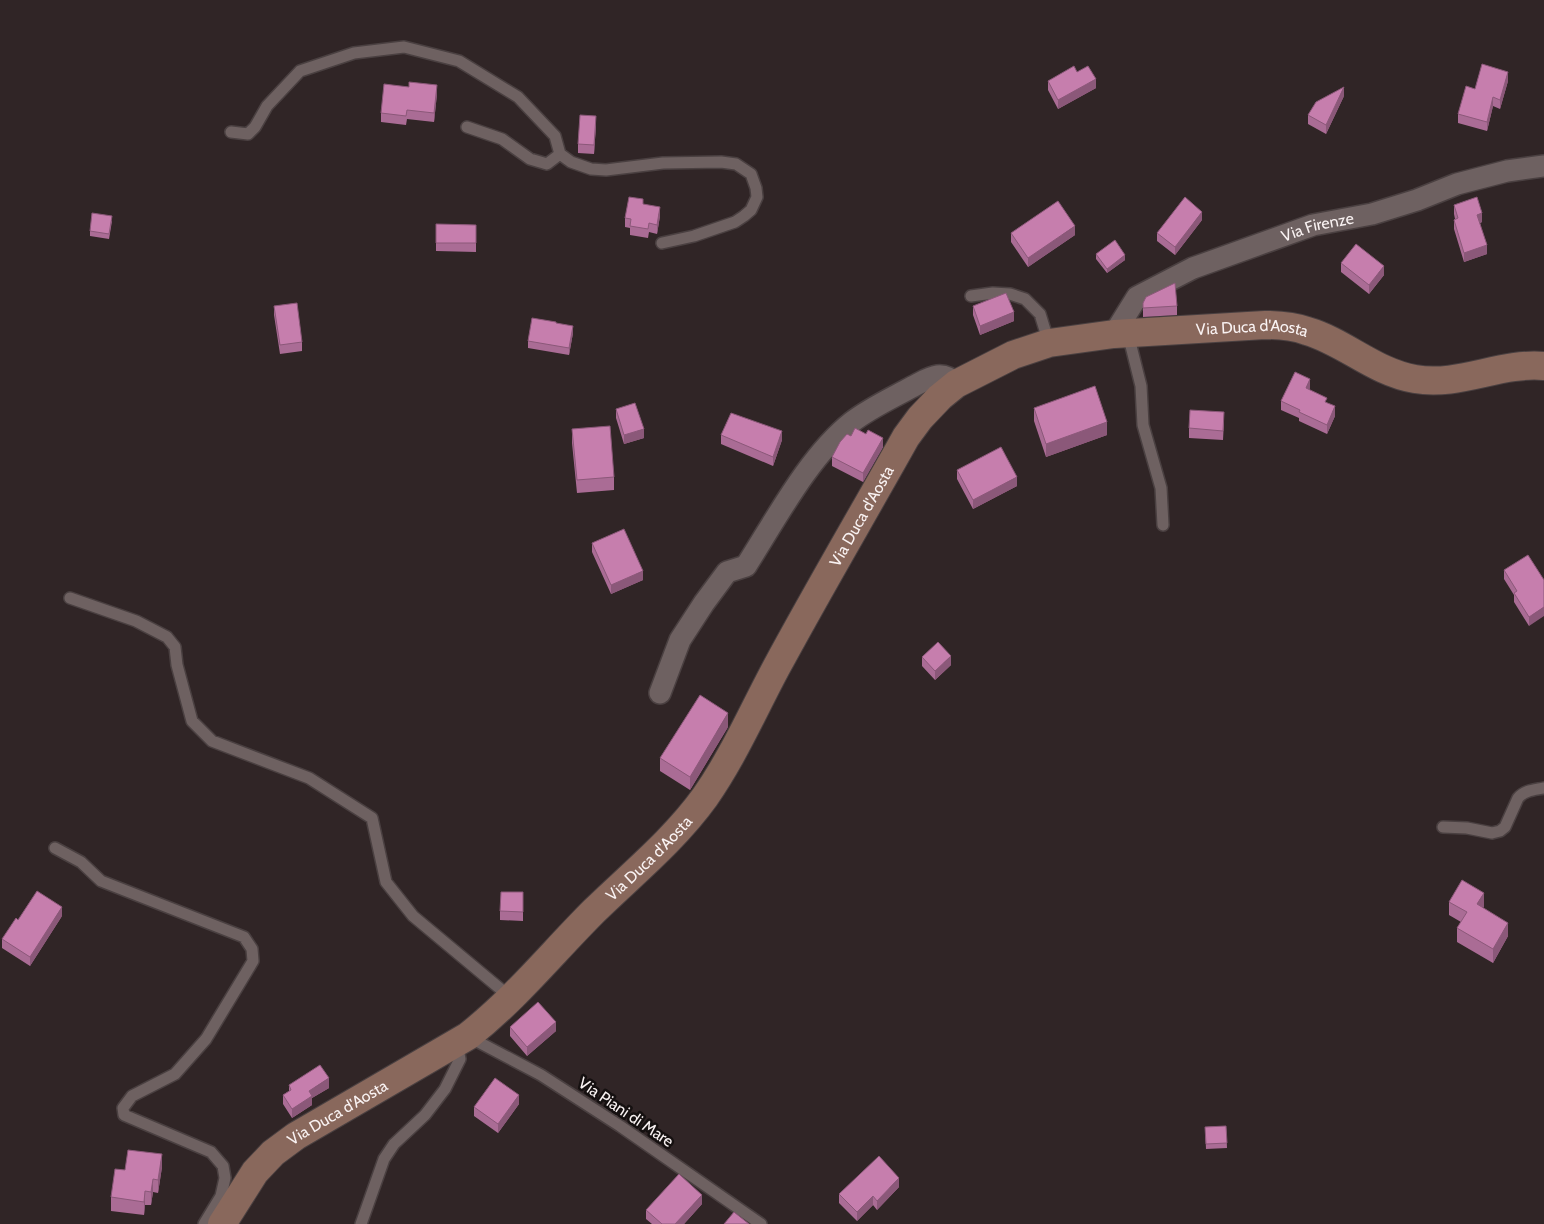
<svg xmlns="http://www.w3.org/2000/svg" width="1544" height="1224" viewBox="0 0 1544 1224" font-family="Cabin,sans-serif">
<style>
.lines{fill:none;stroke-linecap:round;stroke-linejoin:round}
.service-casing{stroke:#4a4041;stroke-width:14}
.minor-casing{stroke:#4a4041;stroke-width:24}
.secondary-casing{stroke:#4a4041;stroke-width:30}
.service{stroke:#6e6161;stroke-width:11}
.minor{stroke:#6e6161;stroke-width:21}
.secondary{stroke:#89685c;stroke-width:28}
.wall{fill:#aa6c95}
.shaded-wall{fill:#8b5879}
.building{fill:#c67ead;stroke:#8b5879}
.labels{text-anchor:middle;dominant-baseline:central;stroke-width:5;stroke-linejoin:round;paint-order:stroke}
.street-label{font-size:16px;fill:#f9f2f2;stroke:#151010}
</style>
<rect width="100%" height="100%" fill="#302526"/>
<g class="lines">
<!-- service casing -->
<g class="service-casing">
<path id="service" d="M 467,127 L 502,139 L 530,159 L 547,164 L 560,154
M 231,132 L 248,134 L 255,127 L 267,106 L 300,71 L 354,53 L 404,47 L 459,61 L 518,97 L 555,136 L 560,154 L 571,162 L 591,169 L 606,170 L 663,163 L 721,162 L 736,164 L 751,174 L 756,188 L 757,197 L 751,210 L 744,216 L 735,222 L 694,236 L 662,243
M 971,296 L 993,293 L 1010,294 L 1025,299 L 1040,314 L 1049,343
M 1128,334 L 1141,386 L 1143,425 L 1161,488 L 1163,525
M 70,598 L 136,621 L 167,637 L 175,647 L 177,665 L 192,721 L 212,741 L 309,778 L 372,818 L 386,882 L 413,916 L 510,997
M 1443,827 L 1467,828 L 1492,833 L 1500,831 L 1505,827 L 1518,798 C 1525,790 1534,790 1544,788
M 55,848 L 81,862 L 101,881 L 244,937 L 252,949 L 253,961 L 206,1039 L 175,1074 L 132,1096 L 123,1108 L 124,1115 L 211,1152 L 223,1166 L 225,1178 L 221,1196 L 204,1224
M 469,1037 L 541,1075 L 620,1126 L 761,1224
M 361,1224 L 384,1159 L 394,1144 L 425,1115 L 445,1089 L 460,1059 L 457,1043"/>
</g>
<!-- minor casing -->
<g class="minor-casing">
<g id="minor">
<path id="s1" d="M 1114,334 L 1137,297 L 1193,268 L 1313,225 L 1372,214 L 1417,200 L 1457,184 L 1507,171 L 1544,166"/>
<path d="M 660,693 L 680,640 L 704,603 L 727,572 L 746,566 C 776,519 809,456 852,422 C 870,408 892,398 912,387 C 928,379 941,368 956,384"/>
</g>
</g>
<!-- secondary casing -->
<g class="secondary-casing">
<g id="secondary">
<path id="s2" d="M 222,1224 L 255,1172 L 273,1153 L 296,1136 L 468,1036 C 516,998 551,954 594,911 C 632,874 674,840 705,797 C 733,757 753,711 776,668 C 818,590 863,514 906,437 L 920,418 L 940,397 L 956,384 L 1013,355 L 1049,343 L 1114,334 L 1265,325 C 1279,325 1293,326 1307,331 C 1345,342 1374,372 1415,379 C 1459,387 1500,362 1544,366"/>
</g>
</g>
<!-- service -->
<use href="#service" class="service"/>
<!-- minor -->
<use href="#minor" class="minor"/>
<!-- secondary -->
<use href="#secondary" class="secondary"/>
</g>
<!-- wall -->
<path class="wall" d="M 1077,72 L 1096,88 L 1058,109 L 1048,90 L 1048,81 Z
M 1508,81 L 1500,109 L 1493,106 L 1487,131 L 1458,123 L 1458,114 L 1475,89 Z
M 437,94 L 434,122 L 407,119 L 406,125 L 381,122 L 381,113 Z
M 1344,96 L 1326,134 L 1308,124 L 1308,115 Z
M 596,125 L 594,154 L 578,153 L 578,144 Z
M 643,204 L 660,216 L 657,234 L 649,232 L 648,238 L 630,235 L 630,228 L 625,227 L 625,218 Z
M 1454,205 L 1482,222 L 1480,223 L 1487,254 L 1464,262 L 1454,229 L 1454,220 L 1455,219 L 1454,214 Z
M 1202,220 L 1175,255 L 1157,241 L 1157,233 Z
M 112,221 L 109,239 L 90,236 L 90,231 Z
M 436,224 L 476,225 L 476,252 L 436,251 Z
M 1011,233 L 1075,235 L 1028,267 L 1011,242 Z
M 1096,254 L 1125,260 L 1107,273 L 1096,259 Z
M 1341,263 L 1384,275 L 1369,294 L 1341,272 Z
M 1143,303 L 1177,306 L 1177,315 L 1143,317 Z
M 274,306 L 302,342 L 302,351 L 280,354 L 274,315 Z
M 973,306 L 1014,321 L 980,335 L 973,315 Z
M 556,323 L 573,333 L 569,355 L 528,348 L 528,341 Z
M 1310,388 L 1309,390 L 1327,403 L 1335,416 L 1327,434 L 1299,421 L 1299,418 L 1281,410 L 1281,401 Z
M 1034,408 L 1107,435 L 1046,457 L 1034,421 Z
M 616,409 L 644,438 L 624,444 L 616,418 Z
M 1224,421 L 1223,440 L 1189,438 L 1189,428 Z
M 572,429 L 614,477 L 614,490 L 577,493 L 572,443 Z
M 866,434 L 883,447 L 863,482 L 832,466 L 832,457 L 851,436 Z
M 721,435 L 782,440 L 773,466 L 721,444 Z
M 957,470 L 1017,486 L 973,509 L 957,479 Z
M 592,543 L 643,580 L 611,594 L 592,552 Z
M 1504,570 L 1544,580 L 1529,626 L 1514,602 L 1514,595 L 1504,579 Z
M 922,657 L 951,665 L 935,680 L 922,666 Z
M 728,727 L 690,790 L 660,771 L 660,758 Z
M 523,892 L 523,921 L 500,920 L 500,911 Z
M 1449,902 L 1484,906 L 1483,908 L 1508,936 L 1493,963 L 1457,942 L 1457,928 L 1461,922 L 1449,915 Z
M 62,916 L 30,966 L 2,948 L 2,939 Z
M 510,1027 L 556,1031 L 527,1056 L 510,1036 Z
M 289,1085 L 329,1088 L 312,1098 L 312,1105 L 292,1118 L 283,1104 L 283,1095 L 289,1091 Z
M 519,1104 L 498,1133 L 474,1116 L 474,1107 Z
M 1226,1126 L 1227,1148 L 1206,1149 L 1205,1127 Z
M 162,1167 L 158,1193 L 153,1192 L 151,1205 L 145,1205 L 144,1215 L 111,1211 L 111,1197 L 125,1170 Z
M 899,1187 L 877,1210 L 873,1205 L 857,1221 L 839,1203 L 839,1194 Z
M 702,1204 L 684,1224 L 652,1224 L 646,1219 L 646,1210 Z"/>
<!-- shaded-wall -->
<path class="shaded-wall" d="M 1508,72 L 1508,81 L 1500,109 L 1500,100 Z
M 1096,79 L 1096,88 L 1058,109 L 1058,100 Z
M 437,85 L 437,94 L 434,122 L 434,113 Z
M 1344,87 L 1344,96 L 1326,134 L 1326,125 Z
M 1493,97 L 1493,106 L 1487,131 L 1487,122 Z
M 596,116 L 596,125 L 594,154 L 594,145 Z
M 660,207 L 660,216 L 657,234 L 657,225 Z
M 1202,212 L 1202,220 L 1175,255 L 1175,247 Z
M 1482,213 L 1482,222 L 1477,224 L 1477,215 Z
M 1075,226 L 1075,235 L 1028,267 L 1028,258 Z
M 1487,245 L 1487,254 L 1464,262 L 1464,253 Z
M 1125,255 L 1125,260 L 1107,273 L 1107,269 Z
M 1384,266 L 1384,275 L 1369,294 L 1369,285 Z
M 1014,312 L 1014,321 L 980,335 L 980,326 Z
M 573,326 L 573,333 L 569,355 L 569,348 Z
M 1310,379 L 1310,388 L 1306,397 L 1306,388 Z
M 1335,406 L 1335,416 L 1327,434 L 1327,425 Z
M 1107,422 L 1107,435 L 1046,457 L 1046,444 Z
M 644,429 L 644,438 L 624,444 L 624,435 Z
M 782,431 L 782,440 L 773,466 L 773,457 Z
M 883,438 L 883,447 L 863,482 L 863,473 Z
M 1017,477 L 1017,486 L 973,509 L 973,500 Z
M 643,571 L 643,580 L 611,594 L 611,585 Z
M 1544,607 L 1544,616 L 1529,626 L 1529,617 Z
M 951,656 L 951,665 L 935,680 L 935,671 Z
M 728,713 L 728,727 L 690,790 L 690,777 Z
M 1484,893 L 1484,906 L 1477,918 L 1477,904 Z
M 62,907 L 62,916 L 30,966 L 30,957 Z
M 1508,923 L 1508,936 L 1493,963 L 1493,949 Z
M 556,1022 L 556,1031 L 527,1056 L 527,1047 Z
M 329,1078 L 329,1088 L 312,1098 L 312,1105 L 292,1118 L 292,1109 L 309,1091 Z
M 519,1095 L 519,1104 L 498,1133 L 498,1124 Z
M 162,1154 L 162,1167 L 158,1193 L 158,1180 Z
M 899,1178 L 899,1187 L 877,1210 L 877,1201 Z
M 153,1179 L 153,1192 L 151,1205 L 151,1192 Z
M 145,1191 L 145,1205 L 144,1215 L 144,1202 Z
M 702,1195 L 702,1204 L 684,1224 L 675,1224 Z
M 873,1196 L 873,1205 L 857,1221 L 857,1212 Z"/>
<!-- building -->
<path class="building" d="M 1482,64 L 1508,72 L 1500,100 L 1493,97 L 1487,122 L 1458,114 L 1466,86 L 1475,89 Z
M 1074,66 L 1077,72 L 1088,66 L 1096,79 L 1058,100 L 1048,81 Z
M 409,82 L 437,85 L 434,113 L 407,110 L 406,116 L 381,113 L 384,84 L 409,87 Z
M 1344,87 L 1326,125 L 1308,115 L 1316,102 Z
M 580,115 L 596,116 L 594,145 L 578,144 Z
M 629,197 L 643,199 L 643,204 L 660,207 L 657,225 L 649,223 L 648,229 L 630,226 L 631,219 L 625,218 Z
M 1185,197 L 1202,212 L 1175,247 L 1157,233 Z
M 1477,197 L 1482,213 L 1477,215 L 1487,245 L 1464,253 L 1454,220 L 1458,218 L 1454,205 Z
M 1058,201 L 1075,226 L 1028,258 L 1011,233 Z
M 92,213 L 112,216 L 109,234 L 90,231 Z
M 436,224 L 476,225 L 476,243 L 436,243 Z
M 1115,240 L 1125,255 L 1107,269 L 1096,254 Z
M 1356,244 L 1384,266 L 1369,285 L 1341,263 Z
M 1175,283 L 1177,306 L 1143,308 L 1143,303 L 1146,297 Z
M 1006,293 L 1014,312 L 980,326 L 973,306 Z
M 297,303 L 302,342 L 280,345 L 274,306 Z
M 532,318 L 556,322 L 556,323 L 573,326 L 569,348 L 528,341 Z
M 1295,372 L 1310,379 L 1306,388 L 1327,398 L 1325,402 L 1335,406 L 1327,425 L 1299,412 L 1300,410 L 1281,401 Z
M 1095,386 L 1107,422 L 1046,444 L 1034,408 Z
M 635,403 L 644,429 L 624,435 L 616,409 Z
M 1190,410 L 1224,412 L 1223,431 L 1189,428 Z
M 731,413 L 782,431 L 773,457 L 721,435 Z
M 610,426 L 614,477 L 577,480 L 572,429 Z
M 855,428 L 866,434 L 868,430 L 883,438 L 863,473 L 832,457 L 840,442 L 847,434 L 851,436 Z
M 1001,447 L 1017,477 L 973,500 L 957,470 Z
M 624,529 L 643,571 L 611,585 L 592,543 Z
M 1528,555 L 1544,580 L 1544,607 L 1529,617 L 1514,593 L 1517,591 L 1504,570 Z
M 938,642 L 951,656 L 935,671 L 922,657 Z
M 700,695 L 728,713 L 690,777 L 660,758 Z
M 1462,880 L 1484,893 L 1477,904 L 1508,923 L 1493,949 L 1457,928 L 1467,912 L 1449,902 Z
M 37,891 L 62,907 L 30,957 L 2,939 L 16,918 L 18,920 Z
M 501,892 L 523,892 L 523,912 L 500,911 Z
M 538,1002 L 556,1022 L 527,1047 L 510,1027 Z
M 320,1065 L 329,1078 L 309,1091 L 312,1096 L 292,1109 L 283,1095 L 291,1090 L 289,1085 Z
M 495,1078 L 519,1095 L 498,1124 L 474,1107 Z
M 1226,1126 L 1227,1143 L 1206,1144 L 1205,1127 Z
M 128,1150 L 162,1154 L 158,1180 L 153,1179 L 151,1192 L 145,1191 L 144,1202 L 111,1197 L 115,1169 L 125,1170 Z
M 879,1156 L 899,1178 L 877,1201 L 873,1196 L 857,1212 L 839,1194 Z
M 679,1174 L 702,1195 L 675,1224 L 662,1224 L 646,1210 Z
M 734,1212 L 749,1224 L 724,1224 Z"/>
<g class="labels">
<!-- street labels -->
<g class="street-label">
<text stroke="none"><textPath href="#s1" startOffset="238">Via Firenze</textPath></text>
<text stroke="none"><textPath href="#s2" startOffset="1444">Via Duca d'Aosta</textPath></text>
<text stroke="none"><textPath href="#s2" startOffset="974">Via Duca d'Aosta</textPath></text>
<text stroke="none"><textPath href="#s2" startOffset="569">Via Duca d'Aosta</textPath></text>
<text transform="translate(626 1112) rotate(34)">Via Piani di Mare</text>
<text stroke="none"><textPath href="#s2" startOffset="164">Via Duca d'Aosta</textPath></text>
</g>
</g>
</svg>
